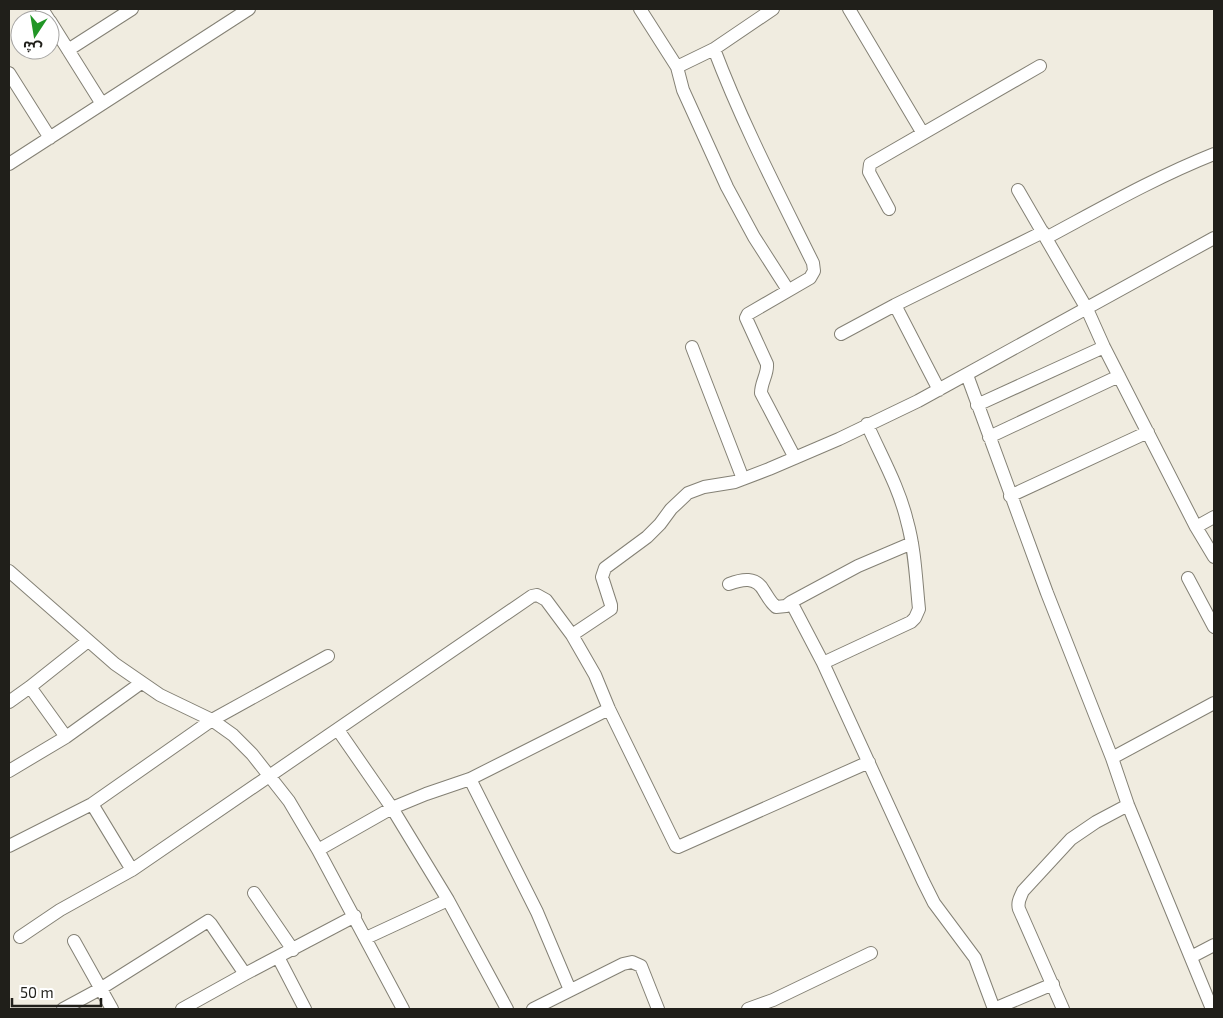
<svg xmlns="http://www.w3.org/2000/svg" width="1223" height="1018" viewBox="0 0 1223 1018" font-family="'Exo 2','Noto Sans Arabic',sans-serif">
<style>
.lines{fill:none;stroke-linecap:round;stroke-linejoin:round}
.minor-casing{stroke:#848175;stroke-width:14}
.minor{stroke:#fff;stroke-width:12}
</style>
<rect width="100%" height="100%" fill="#f0ece0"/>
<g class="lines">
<!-- minor casing -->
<g class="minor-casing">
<path id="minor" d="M 42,9 L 49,20
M 640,9 L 677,67 L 683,90 L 727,187 L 754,237 L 788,290
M 849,9 L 922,132
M 50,21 L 102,104
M 714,49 C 742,123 778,192 813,263 L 814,271 L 810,278 L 748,314 L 746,318 L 767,364 C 768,374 761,382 761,393 L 795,458
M 68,50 L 132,9
M 677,67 L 714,49 L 773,9
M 9,73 L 50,138
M 9,164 L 249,9
M 1018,190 L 1087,309 L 1104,347 L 1196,527 L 1214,557
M 889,209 L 869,172 L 870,164 L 1040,66
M 1046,238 C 1102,208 1156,177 1214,154
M 895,305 L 939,390
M 841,334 L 895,305 L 1043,232
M 692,347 L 743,479
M 967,375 L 1047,593 L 1112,758 L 1128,805 L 1212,1009
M 977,405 L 1104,347
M 989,437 L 1119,376
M 1010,496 L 1148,432
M 1196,527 L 1214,517
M 9,571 L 115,664 L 160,695 L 212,720 L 233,735 L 252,754 L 289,801 L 318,850 L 403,1009
M 1188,578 L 1214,627
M 729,584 C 742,579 756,576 764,591 C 768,597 770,602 776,607 L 786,606 L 791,602 L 823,663 L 923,881 L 934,903 L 975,958 L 994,1009
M 791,602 L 858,566 L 912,543
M 572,635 L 611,609 L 611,605 L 602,577 L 605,568 L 647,537 L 660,524 L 671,509 L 688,493 L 704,487 L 735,482 L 769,469 L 839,439 L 918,401 L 1214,238
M 823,663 L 911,622 L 915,618 L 919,609 C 916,580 915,549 907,521 C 899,487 881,456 867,424
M 30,687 L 66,737
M 9,702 L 30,687 L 88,641
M 338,730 L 392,808 L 448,900 L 507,1009
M 1112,758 L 1214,703
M 9,771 L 66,737 L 141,683
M 470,779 L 537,912 L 570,990
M 92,804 L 132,870
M 9,846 L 92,804 L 212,720 L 328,656
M 318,850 L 392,808 L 426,794 L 470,779 L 609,709
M 254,893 L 293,950
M 20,937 L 60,910 L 132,870 L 532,596 L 537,595 L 546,600 L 572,635 L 595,675 L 609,709 L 676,846 L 678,847 L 869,762
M 366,938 L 448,900
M 74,941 L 112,1009
M 278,957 L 305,1009
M 1191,957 L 1214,945
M 63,1009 L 100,989 L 208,921 L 211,924 L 245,974
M 182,1009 L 245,974 L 355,916
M 533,1009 L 623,964 L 632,962 L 641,966 L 658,1009
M 748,1009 L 773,1000 L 871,953
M 994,1009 L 1053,984
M 1063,1009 L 1019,909 C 1017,902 1020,898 1023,891 L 1071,839 L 1096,822 L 1128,805"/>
</g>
<!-- minor -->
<use href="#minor" class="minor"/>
</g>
<!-- border -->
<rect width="1223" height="1018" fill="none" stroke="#201f1a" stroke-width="20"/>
<!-- north arrow -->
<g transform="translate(35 35) rotate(192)"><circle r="24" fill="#ffffff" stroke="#a6a5a3"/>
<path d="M0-4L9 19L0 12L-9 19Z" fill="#219626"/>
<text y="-8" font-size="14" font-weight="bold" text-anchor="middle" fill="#201f1a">ش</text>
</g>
<!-- scale -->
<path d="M12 998v8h89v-8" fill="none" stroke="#201f1a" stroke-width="2.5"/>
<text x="20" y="998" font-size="15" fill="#201f1a" stroke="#ffffff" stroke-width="4" paint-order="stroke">50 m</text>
</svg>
